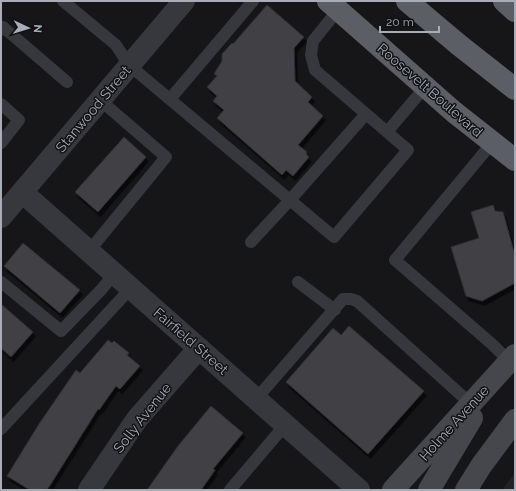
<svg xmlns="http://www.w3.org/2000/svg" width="516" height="491" viewBox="0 0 516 491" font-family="Raleway,sans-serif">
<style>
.built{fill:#222225}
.building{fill:#404145;stroke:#303034;filter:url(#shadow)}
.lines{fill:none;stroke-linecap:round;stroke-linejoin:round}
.service{stroke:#37383d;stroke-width:12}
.minor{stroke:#37383d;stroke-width:22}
.secondary{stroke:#45474d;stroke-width:22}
.trunk{stroke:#5b5e65;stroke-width:22}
.labels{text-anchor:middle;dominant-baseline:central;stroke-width:3;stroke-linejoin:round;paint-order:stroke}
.street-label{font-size:14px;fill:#a8adb8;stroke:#111113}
</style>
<defs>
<filter id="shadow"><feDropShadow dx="2.5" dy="4.5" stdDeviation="0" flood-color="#0009"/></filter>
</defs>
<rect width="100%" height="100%" fill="#161618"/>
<!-- built -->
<path class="built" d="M 515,473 L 515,490 L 502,490 Z"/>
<!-- building -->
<path class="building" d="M 267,5 L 304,37 L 294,48 L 295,81 L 312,97 L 308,102 L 323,116 L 298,145 L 307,152 L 306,154 L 309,157 L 293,176 L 286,170 L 282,175 L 217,118 L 224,110 L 213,101 L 217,96 L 207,87 L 217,76 L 214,74 L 222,61 L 222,54 L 232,43 L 233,44 Z
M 124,137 L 146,157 L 98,212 L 75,192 Z
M 493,205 L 495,211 L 503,212 L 515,256 L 515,283 L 482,301 L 466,296 L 451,247 L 479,238 L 471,212 Z
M 23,243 L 80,290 L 60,313 L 4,266 Z
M 1,304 L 33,332 L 11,357 L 1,348 Z
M 349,326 L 424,391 L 368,454 L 286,382 L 333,328 L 341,335 Z
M 108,340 L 112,343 L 114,341 L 129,353 L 127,355 L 140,366 L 120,389 L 116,386 L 99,410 L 98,409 L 47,490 L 30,490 L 7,476 L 39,424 L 76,370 L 80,373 Z
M 211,406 L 243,433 L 213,469 L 215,470 L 201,490 L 147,490 L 178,446 Z"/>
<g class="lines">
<!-- service -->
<path class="service" d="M 63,1 L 116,45 L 129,65 L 334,237 L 408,150 L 315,70 L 311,55 L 313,41 L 338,10
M 1,30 L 3,27 L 67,82
M 170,99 L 253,1
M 1,104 L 19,120 L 1,143
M 387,132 L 425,87
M 492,143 L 395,260 L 493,345 L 509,361
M 251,242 L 290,200 L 366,114
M 89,251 L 166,157 L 100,100
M 1,282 L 61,331 L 101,290 L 114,274
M 298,282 L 335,310
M 256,399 L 343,299 L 351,299 L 357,301 L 471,404
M 1,429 L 131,288
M 230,490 L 285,425"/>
<!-- minor -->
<path class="minor" d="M 22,192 L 359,490
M 1,217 L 184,1
M 89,490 L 137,419 L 199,348"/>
<!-- secondary -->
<path class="secondary" d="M 393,490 L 515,355
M 429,490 L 472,418
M 466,490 L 481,466 L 515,420"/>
<!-- trunk -->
<path class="trunk" d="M 328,1 L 454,112 L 515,160
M 407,1 L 459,45 L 515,89
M 504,1 L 515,11"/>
</g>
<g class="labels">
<!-- street labels -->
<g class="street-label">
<text transform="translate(430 90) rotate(41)">Roosevelt Boulevard</text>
<text transform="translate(93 109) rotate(-50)">Stanwood Street</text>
<text transform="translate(191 341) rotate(41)">Fairfield Street</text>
<text transform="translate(142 418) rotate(-52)">Solly Avenue</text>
<text transform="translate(454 423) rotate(-48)">Holme Avenue</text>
</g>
</g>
<!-- border -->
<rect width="516" height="491" fill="none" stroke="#a8adb8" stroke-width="4"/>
<!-- north arrow -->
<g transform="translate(28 28) rotate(94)" stroke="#111113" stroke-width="3" paint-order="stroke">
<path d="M0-3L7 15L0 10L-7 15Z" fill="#a8adb8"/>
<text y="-6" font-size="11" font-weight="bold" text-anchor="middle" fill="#a8adb8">N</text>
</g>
<!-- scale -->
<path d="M380 26v6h59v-6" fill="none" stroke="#a8adb8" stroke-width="2"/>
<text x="386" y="26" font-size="12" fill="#a8adb8" stroke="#111113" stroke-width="3" paint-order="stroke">20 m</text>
</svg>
